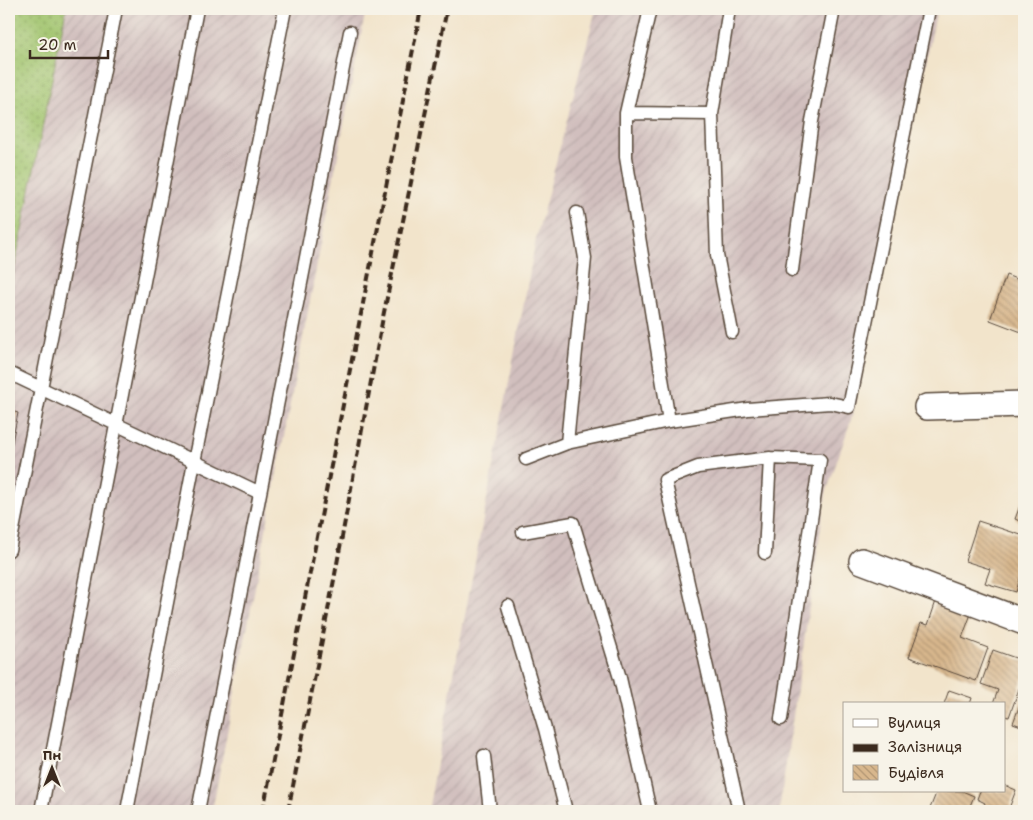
<svg xmlns="http://www.w3.org/2000/svg" width="1033" height="820" viewBox="0 0 1033 820" font-family="'Shantell Sans',sans-serif">
<style>
.industrial{fill:url(#industrial-furrows)}
.grass{fill:url(#grass-dots);stroke:#6e7746}
.building{fill:url(#building-back-hatch)}
.lines{fill:none;stroke-linecap:round;stroke-linejoin:round}
.lane-casing{stroke:#564638;stroke-width:15}
.street-casing{stroke:#564638;stroke-width:28}
.lane{stroke:#fff;stroke-width:12}
.street{stroke:#fff;stroke-width:25}
.rail{stroke:#3b2a1e;stroke-width:4;stroke-dasharray:8 4;stroke-linecap:butt}
</style>
<defs>
<pattern id="industrial-furrows" width="10" height="10" patternUnits="userSpaceOnUse" patternTransform="scale(1.25)"><rect width="10" height="10" fill="#d1bfbe"/><path d="M-1 1l2-2M0 10L10 0M9 11l2-2" fill="none" stroke="#b4a4a3"/></pattern>
<pattern id="grass-dots" width="8" height="8" patternUnits="userSpaceOnUse" patternTransform="scale(1.25)"><rect width="8" height="8" fill="#a0c46d"/><path d="M2 2h.1M6 6h.1" fill="none" stroke="#849f59" stroke-width="1.8" stroke-linecap="round"/></pattern>
<pattern id="building-back-hatch" width="6" height="6" patternUnits="userSpaceOnUse" patternTransform="scale(1.25)"><rect width="6" height="6" fill="#d8b78d"/><path d="M-1 5l2 2M0 0l6 6M5-1l2 2" fill="none" stroke="#b09573"/></pattern>
</defs>
<rect width="100%" height="100%" fill="#f7f3e8"/>
<filter id="ink" filterUnits="userSpaceOnUse"><feTurbulence type="fractalNoise" baseFrequency=".02" numOctaves="2"/><feDisplacementMap in="SourceGraphic" scale="10" xChannelSelector="R" yChannelSelector="G"/><feConvolveMatrix kernelMatrix="1 2 1 2 8 2 1 2 1" color-interpolation-filters="sRGB"/></filter>
<filter id="wash" filterUnits="userSpaceOnUse"><feTurbulence type="fractalNoise" baseFrequency=".0096" numOctaves="4" result="noise"/><feDisplacementMap in="SourceGraphic" scale="20" xChannelSelector="R" yChannelSelector="G"/><feGaussianBlur stdDeviation="1.12" result="paint"/><feColorMatrix in="noise" values="0 0 0 0 0 0 0 0 0 0 0 0 0 0 0 0 0 1.4 0 .05"/><feComposite in="paint" operator="in"/></filter>
<g filter="url(#wash)">
<rect width="100%" height="100%" fill="#f2e4cb"/>
<!-- industrial -->
<path class="industrial" d="M 66,9 L 366,9 L 212,811 L 9,811 L 9,295 Z
M 596,9 L 937,9 L 852,417 L 826,493 L 779,811 L 428,811 L 536,239 Z"/>
<!-- grass -->
<path class="grass" d="M 9,9 L 66,9 L 9,295 Z"/>
<g id="blocks">
<!-- building -->
<path class="building" d="M 1006,275 L 1024,282 L 1024,333 L 990,320 Z
M 9,410 L 18,413 L 10,452 L 9,452 Z
M 1024,495 L 1024,523 L 1015,519 Z
M 978,521 L 1024,536 L 1024,566 L 1016,592 L 985,583 L 990,569 L 965,561 Z
M 936,601 L 971,614 L 962,638 L 988,648 L 976,681 L 909,657 L 921,623 L 928,625 Z
M 993,650 L 1024,661 L 1024,675 L 1009,717 L 1004,716 L 1004,704 L 993,704 L 998,690 L 981,684 Z
M 949,690 L 972,698 L 970,704 L 944,704 Z
M 1022,699 L 1024,700 L 1024,727 L 1013,723 Z
M 1004,785 L 1016,790 L 1008,811 L 982,811 L 985,803 L 977,799 L 980,791 L 1004,791 Z
M 937,791 L 962,791 L 974,796 L 968,811 L 929,811 Z"/>
</g>
</g>
<g filter="url(#ink)">
<use href="#blocks" fill-opacity="0" stroke="#564638" stroke-width="1"/>
<g class="lines">
<!-- lane casing -->
<g class="lane-casing">
<path id="lane" d="M 650,9 L 626,113 L 626,157 L 669,421
M 729,9 L 712,114 L 717,255 L 732,332
M 626,113 L 712,114
M 792,270 L 812,121 L 834,9
M 9,373 L 260,493
M 567,443 L 585,258 L 577,213
M 526,459 L 567,443 L 669,421 L 748,409 L 830,403 L 849,407 L 929,9
M 523,532 L 573,523 L 620,678 L 650,811
M 9,550 L 116,9
M 765,553 L 770,458
M 508,606 L 545,729 L 566,811
M 484,756 L 490,811
M 41,811 L 197,9
M 127,811 L 194,462 L 285,9
M 198,811 L 350,32
M 739,811 L 665,480 L 698,467 L 770,458 L 820,460 L 781,719"/>
</g>
<!-- street casing -->
<g class="street-casing">
<path id="street" d="M 927,407 L 1024,404
M 862,561 L 1024,622"/>
</g>
<!-- lane -->
<use href="#lane" class="lane"/>
<!-- street -->
<use href="#street" class="street"/>
<!-- rail -->
<path class="rail" d="M 263,811 L 421,9
M 288,811 L 333,585 L 383,317 L 447,9"/>
</g>
</g>
<!-- margin -->
<rect width="1033" height="820" fill="none" stroke="#f7f3e8" stroke-width="30"/>
<!-- legend -->
<rect x="843" y="702" width="162" height="90" fill="#f7f3e8" stroke="#aca397"/>
<rect x="853" y="719" width="25" height="8" fill="#ffffff" stroke="#aca397"/>
<text x="888" y="728" font-size="15" fill="#3b2a1e">Вулиця</text>
<rect x="853" y="744" width="25" height="8" fill="#3b2a1e" stroke="#aca397"/>
<text x="888" y="752" font-size="15" fill="#3b2a1e">Залізниця</text>
<rect x="853" y="765" width="25" height="15" fill="url(#building-back-hatch)" stroke="#aca397"/>
<text x="888" y="778" font-size="15" fill="#3b2a1e">Будівля</text>
<!-- north arrow -->
<g transform="translate(52 768)" stroke="#f7f3e8" stroke-width="4" paint-order="stroke">
<path d="M0-4L9 19L0 12L-9 19Z" fill="#3b2a1e"/>
<text y="-8" font-size="14" font-weight="bold" text-anchor="middle" fill="#3b2a1e">Пн</text>
</g>
<!-- scale -->
<path d="M30 50v8h78v-8" fill="none" stroke="#3b2a1e" stroke-width="2.5"/>
<text x="38" y="50" font-size="15" fill="#3b2a1e" stroke="#f7f3e8" stroke-width="4" paint-order="stroke">20 m</text>
</svg>
